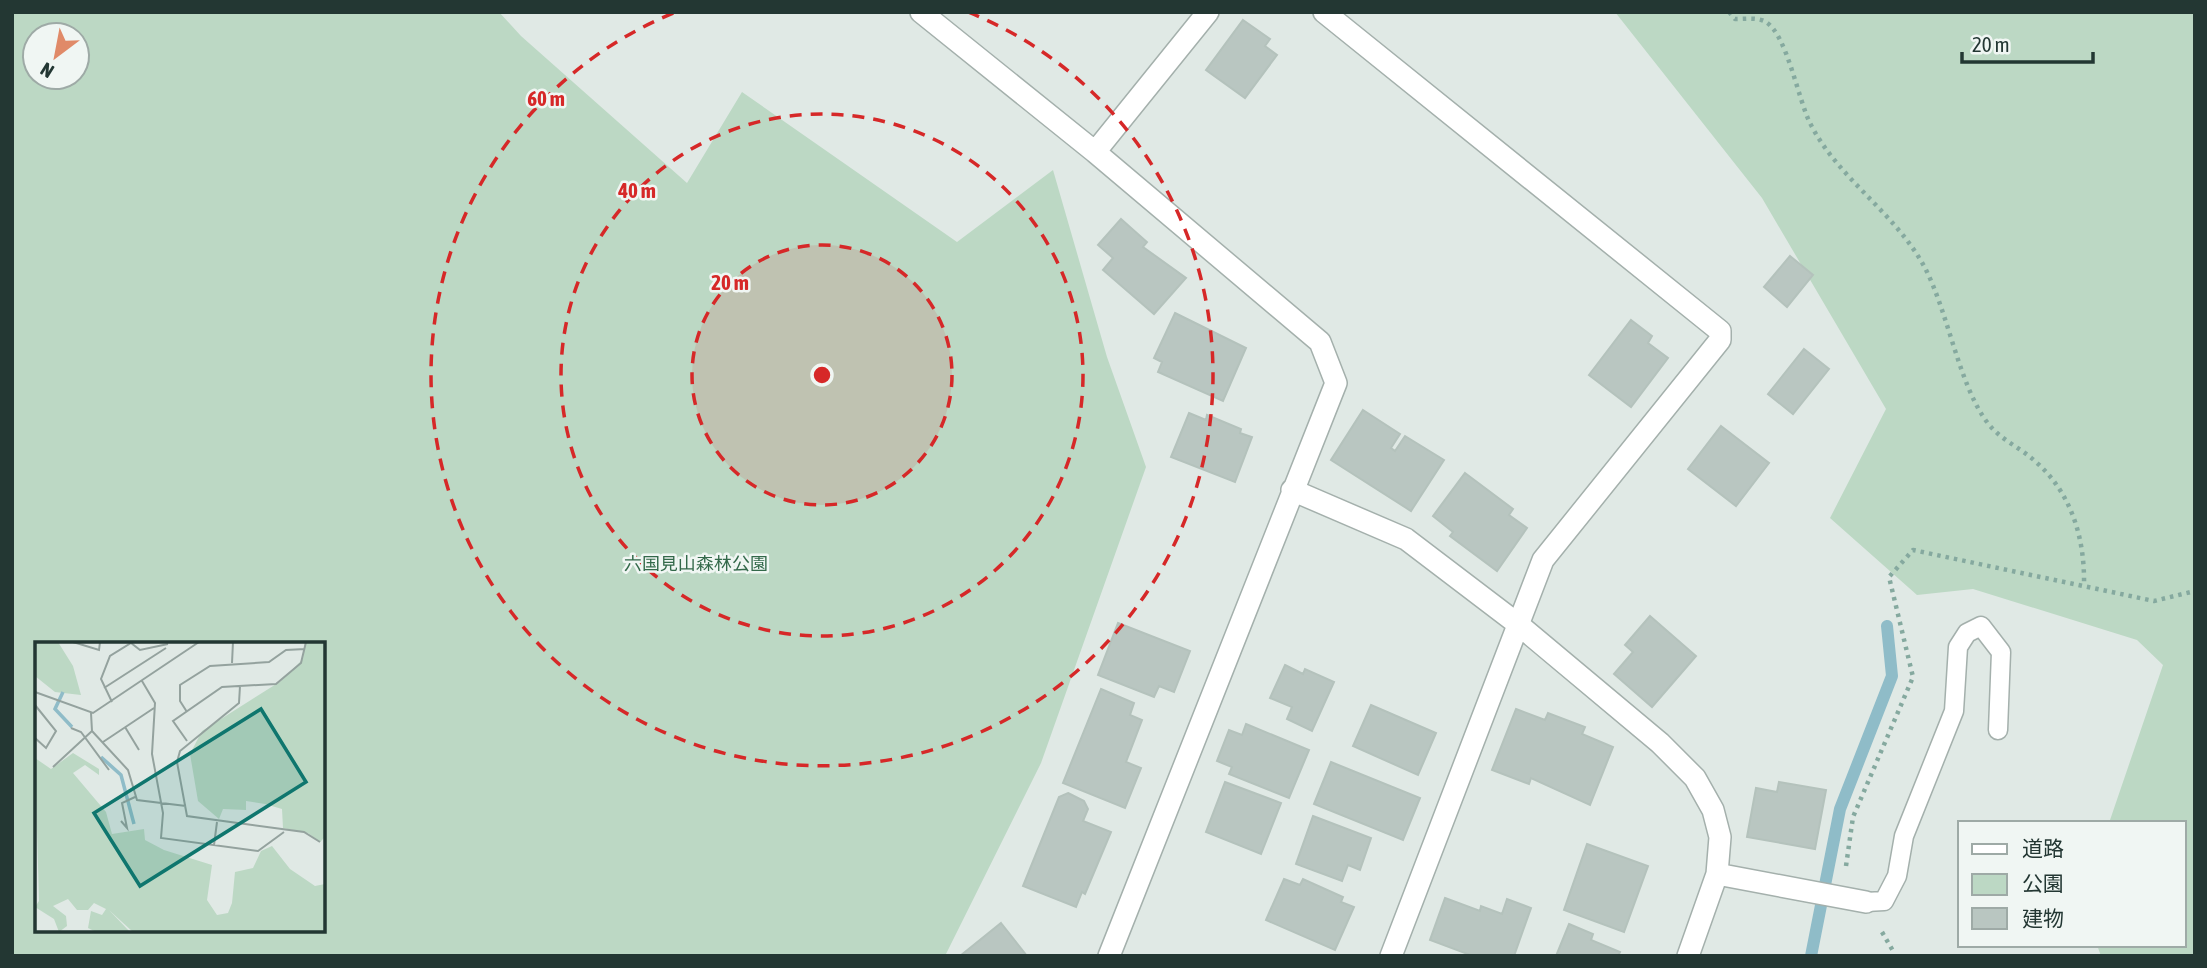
<svg xmlns="http://www.w3.org/2000/svg" width="2207" height="968" viewBox="0 0 2207 968" font-family="'Asap Condensed','Noto Sans JP',sans-serif">
<style>
.green{fill:#bcd8c4;fill-rule:evenodd}
.lines{fill:none;stroke-linecap:round;stroke-linejoin:round}
.stream{stroke:#8fbcc8;stroke-width:12}
.building{fill:#b9c6c1;stroke:#b4c2bc;stroke-width:2}
.lane-casing{stroke:#a4b0ac;stroke-width:21}
.street-casing{stroke:#a4b0ac;stroke-width:24}
.path{stroke:#85a99f;stroke-width:4.5;stroke-dasharray:3.5 5;stroke-linecap:butt}
.lane{stroke:#fff;stroke-width:18}
.street{stroke:#fff;stroke-width:21}
.ring{fill:none;stroke:#d62828;stroke-width:3.5;stroke-dasharray:12 9}
.labels{text-anchor:middle;dominant-baseline:central;stroke-width:5;stroke-linejoin:round;paint-order:stroke}
.park-label{font-size:18px;fill:#33694a;stroke:#f0f6f3}
.inset-river{fill:none;stroke:#8fbcc8;stroke-width:3.5}
.inset-road{fill:none;stroke:#94a29e;stroke-width:2}
.view{fill:#0f766e;fill-opacity:0.15;stroke:#0f766e;stroke-width:3.5}
.inset-edge{fill:none;stroke:#233733;stroke-width:3.5}
.centre{fill:#d62828;stroke:#f0f6f3;stroke-width:3.5}
.ring-label{font-size:21px;text-anchor:middle;font-weight:bold;fill:#d62828;stroke:#f0f6f3;stroke-width:5;stroke-linejoin:round;paint-order:stroke}
</style>
<rect width="100%" height="100%" fill="#e0e9e5"/>
<!-- green -->
<path class="green" d="M 12,12 L 499,12 L 521,36 L 687,183 L 742,92 L 957,242 L 1053,170 L 1107,357 L 1146,467 L 1041,763 L 945,956 L 12,956 ZM 35,35 L 77,35 L 77,77 L 35,77 ZM 37,644 L 324,644 L 324,931 L 37,931 Z
M 1615,12 L 2195,12 L 2195,956 L 2101,956 L 2097,945 L 2184,945 L 2184,823 L 2109,823 L 2163,665 L 2137,640 L 1973,589 L 1917,595 L 1830,518 L 1886,409 L 1762,198 Z"/>
<g class="lines">
<!-- stream -->
<path class="stream" d="M 1811,956 L 1840,809 L 1892,676 L 1887,626"/>
</g>
<!-- building -->
<path class="building" d="M 1243,20 L 1270,39 L 1265,46 L 1277,55 L 1245,98 L 1206,70 Z
M 1121,219 L 1147,242 L 1143,247 L 1186,278 L 1154,314 L 1103,270 L 1113,258 L 1098,245 Z
M 1790,256 L 1813,275 L 1787,307 L 1764,287 Z
M 1175,313 L 1246,348 L 1223,401 L 1158,372 L 1162,362 L 1154,358 Z
M 1631,320 L 1652,336 L 1648,343 L 1668,358 L 1631,407 L 1589,375 Z
M 1804,349 L 1829,369 L 1793,414 L 1768,394 Z
M 1363,410 L 1400,434 L 1391,448 L 1395,451 L 1405,436 L 1444,460 L 1411,511 L 1331,460 Z
M 1189,413 L 1206,420 L 1207,415 L 1241,429 L 1240,433 L 1252,437 L 1235,482 L 1171,457 Z
M 1721,426 L 1769,463 L 1736,506 L 1688,469 Z
M 1465,473 L 1513,509 L 1509,515 L 1527,528 L 1497,571 L 1450,536 L 1453,532 L 1433,516 Z
M 1650,616 L 1696,656 L 1652,707 L 1614,674 L 1633,652 L 1625,645 Z
M 1118,623 L 1190,651 L 1174,692 L 1159,686 L 1154,697 L 1098,675 Z
M 1285,665 L 1303,674 L 1305,669 L 1334,682 L 1312,731 L 1287,719 L 1292,707 L 1270,698 Z
M 1101,689 L 1134,703 L 1130,715 L 1142,720 L 1126,762 L 1141,768 L 1125,808 L 1063,783 Z
M 1371,705 L 1436,733 L 1418,775 L 1353,746 Z
M 1516,709 L 1545,720 L 1548,713 L 1585,727 L 1582,734 L 1613,747 L 1590,805 L 1531,778 L 1529,784 L 1492,770 Z
M 1246,724 L 1309,750 L 1289,798 L 1229,774 L 1232,767 L 1217,761 L 1229,730 L 1242,735 Z
M 1331,762 L 1420,798 L 1403,840 L 1314,804 Z
M 1225,782 L 1281,803 L 1261,854 L 1206,832 Z
M 1779,782 L 1826,790 L 1815,849 L 1747,837 L 1756,788 L 1777,792 Z
M 1068,793 L 1084,801 L 1088,809 L 1083,821 L 1111,832 L 1085,894 L 1082,892 L 1076,907 L 1023,886 L 1059,797 Z
M 1313,816 L 1371,838 L 1360,870 L 1348,865 L 1342,881 L 1296,864 Z
M 1587,844 L 1648,866 L 1624,932 L 1564,910 Z
M 1284,879 L 1300,885 L 1303,879 L 1343,897 L 1341,902 L 1354,907 L 1335,950 L 1266,920 Z
M 1445,898 L 1480,911 L 1481,906 L 1502,914 L 1507,899 L 1531,908 L 1514,956 L 1473,956 L 1430,940 Z
M 1001,923 L 1027,956 L 960,956 Z
M 1569,924 L 1593,934 L 1591,940 L 1620,952 L 1618,956 L 1556,956 Z"/>
<g class="lines">
<!-- lane casing -->
<g class="lane-casing">
<path id="lane" d="M 1866,902 L 1884,901 L 1897,876 L 1904,836 L 1954,711 L 1958,647 L 1967,633 L 1981,626 L 2001,652 L 1998,730"/>
</g>
<!-- street casing -->
<g class="street-casing">
<path id="street" d="M 921,12 L 1095,152 L 1320,342 L 1336,383 L 1109,956
M 1324,12 L 1720,331 L 1720,340 L 1543,560 L 1391,956
M 1095,152 L 1208,12
M 1292,490 L 1406,539 L 1519,625 L 1660,743 L 1695,778 L 1713,810 L 1720,837 L 1717,874 L 1688,956
M 1717,874 L 1866,902"/>
</g>
<!-- path -->
<path class="path" d="M 1729,12 L 1735,19 C 1744,19 1758,17 1766,22 C 1787,35 1798,99 1810,123 C 1838,179 1896,213 1925,268 C 1948,312 1959,385 1987,422 C 2000,440 2020,447 2036,462 C 2072,494 2085,539 2084,586
M 1846,866 L 1853,817 L 1913,677 L 1889,577 L 1913,550 L 2154,601 L 2195,591
M 1882,932 L 1893,951 L 1892,956"/>
<!-- lane -->
<use href="#lane" class="lane"/>
<!-- street -->
<use href="#street" class="street"/>
</g>
<!-- distance rings -->
<circle cx="822" cy="375" r="130" fill="#d62828" fill-opacity=".12"/>
<g class="ring">
<circle cx="822" cy="375" r="130"/>
<circle cx="822" cy="375" r="261"/>
<path d="M968 12A391 391 0 1 1 676 12"/>
</g>
<g class="labels">
<!-- park labels -->
<g class="park-label">
<text x="696" y="563">六国見山森林公園</text>
</g>
</g>
<!-- overview -->
<g transform="translate(35 642)">
<rect width="290" height="290" fill="#e0e9e5"/>
<path d="M 0,0 L 23,0 L 38,24 L 46,53 L 20,50 L 0,34 ZM 270,0 L 290,0 L 291,194 L 285,200 L 273,191 L 248,186 L 247,167 L 230,162 L 211,159 L 211,168 L 188,167 L 184,177 L 163,159 L 155,112 L 167,89 L 246,39 L 268,17 ZM 38,111 L 64,127 L 64,133 L 50,123 L 38,131 L 71,170 L 77,192 L 109,187 L 110,198 L 129,208 L 177,223 L 172,258 L 182,273 L 193,271 L 197,261 L 200,230 L 218,226 L 226,209 L 237,204 L 255,227 L 280,244 L 290,242 L 290,290 L 98,290 L 74,268 L 95,290 L 61,290 L 53,286 L 56,269 L 67,273 L 71,267 L 59,261 L 53,268 L 42,268 L 33,257 L 18,264 L 31,274 L 32,284 L 24,290 L 19,277 L 0,265 L 4,259 L 0,116 L 16,127 Z" fill="#bcd8c4"/>
<path class="inset-river" d="M 28,50 L 20,67 L 37,85M 66,115 L 86,133 L 99,182"/>
<path class="inset-road" d="M 38,0 L 64,8 L 65,0M 197,21 L 198,0M 107,39 L 120,61 L 117,112 L 128,171 L 126,196 L 223,209 L 249,190M 205,44 L 204,61 L 145,109 L 142,120 L 152,174 L 269,190 L 285,200M 69,46 L 131,6M 0,50 L 58,71 L 164,0M 77,60 L 66,37 L 75,14 L 96,1 L 105,8 L 133,2M 0,63 L 21,89 L 11,106 L 0,96M 152,70 L 145,59 L 145,43 L 175,24 L 234,20 L 251,8 L 270,7M 56,71 L 57,89 L 93,128 L 102,158 L 151,164M 90,85 L 104,108M 36,86 L 46,90 L 74,128M 152,99 L 138,79 L 187,45 L 241,42 L 266,21 L 271,0M 68,100 L 119,66M 18,125 L 57,89M 86,179 L 92,186 L 87,161 L 100,155M 179,203 L 182,180"/>
<path class="view" d="M 226,67 L 271,140 L 105,244 L 59,171 Z"/>
<rect width="290" height="290" class="inset-edge"/>
</g>
<circle cx="822" cy="375" r="10" class="centre"/>
<g class="ring-label">
<text x="546" y="106">60 m</text>
<text x="637" y="198">40 m</text>
<text x="730" y="290">20 m</text>
</g>
<!-- border -->
<rect width="2207" height="968" fill="none" stroke="#233733" stroke-width="28"/>
<!-- legend -->
<rect x="1958" y="821" width="228" height="126" fill="#f0f6f3" stroke="#9eaaa6" stroke-width="2"/>
<rect x="1972" y="844" width="35" height="10" fill="#ffffff" stroke="#9eaaa6" stroke-width="2"/>
<text x="2022" y="856" font-size="21" fill="#233733">道路</text>
<rect x="1972" y="874" width="35" height="21" fill="#bcd8c4" stroke="#9eaaa6" stroke-width="2"/>
<text x="2022" y="891" font-size="21" fill="#233733">公園</text>
<rect x="1972" y="908" width="35" height="21" fill="#b9c6c1" stroke="#9eaaa6" stroke-width="2"/>
<text x="2022" y="926" font-size="21" fill="#233733">建物</text>
<!-- north arrow -->
<g transform="translate(56 56) rotate(212)"><circle r="33" fill="#f0f6f3" stroke="#9eaaa6" stroke-width="2"/>
<path d="M0-5L12 26L0 18L-12 26Z" fill="#e08a68"/>
<text y="-10" font-size="19" font-weight="bold" text-anchor="middle" fill="#233733">N</text>
</g>
<!-- scale -->
<path d="M1962 52v10h131v-10" fill="none" stroke="#233733" stroke-width="3.5"/>
<text x="1972" y="52" font-size="21" fill="#233733" stroke="#f0f6f3" stroke-width="5" paint-order="stroke">20 m</text>
</svg>
